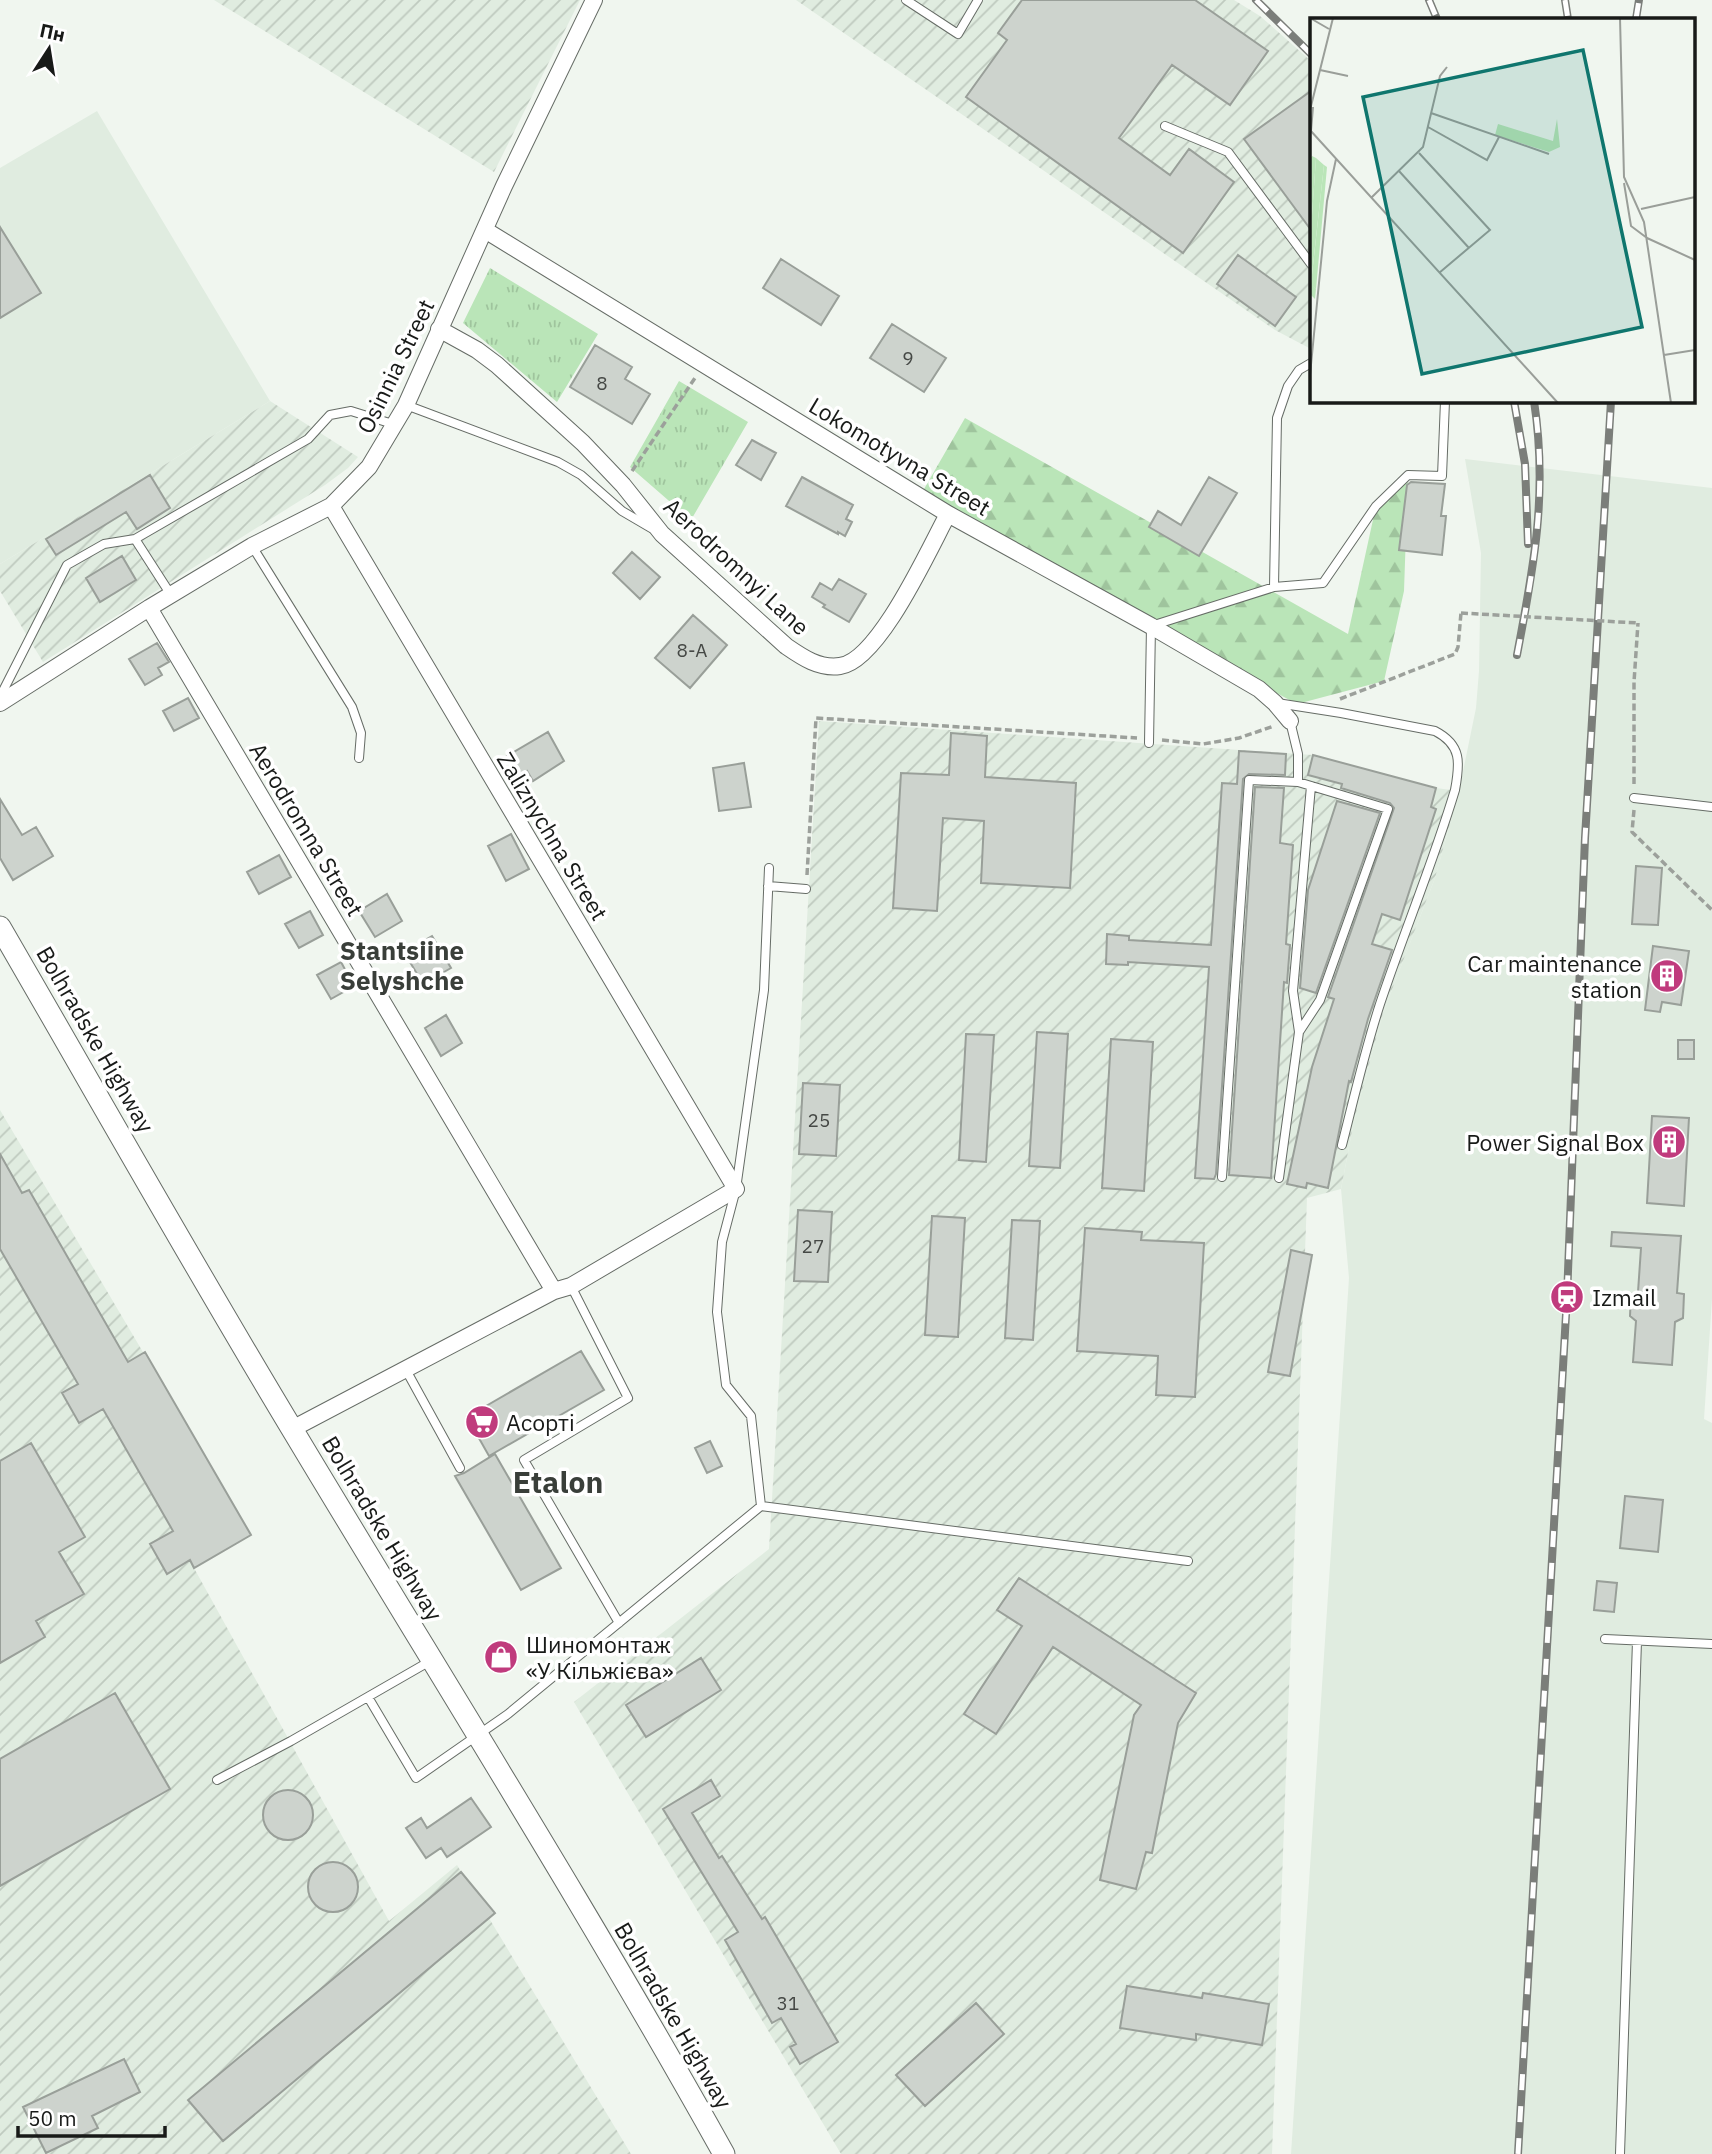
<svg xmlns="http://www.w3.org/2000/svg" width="1712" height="2154" viewBox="0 0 1712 2154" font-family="'IBM Plex Sans',sans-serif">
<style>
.built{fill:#e0ece0}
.industrial{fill:url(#industrial-furrows)}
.grass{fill:url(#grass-tufts)}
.forest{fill:url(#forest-firs)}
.building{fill:#cdd3cd;stroke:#999f99;stroke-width:2}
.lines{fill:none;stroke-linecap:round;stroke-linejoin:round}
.lane-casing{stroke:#666c66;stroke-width:10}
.street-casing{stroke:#666c66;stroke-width:18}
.secondary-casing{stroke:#666c66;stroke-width:23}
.path{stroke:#9ca09b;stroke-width:3.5;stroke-dasharray:7 3.5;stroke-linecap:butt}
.lane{stroke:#fff;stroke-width:8}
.street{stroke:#fff;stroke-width:16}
.secondary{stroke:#fff;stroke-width:21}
.rail-casing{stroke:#7b7e7a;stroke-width:8}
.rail{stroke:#fff;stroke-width:5;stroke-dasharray:16;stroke-linecap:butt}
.path-bridge{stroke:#9ca09b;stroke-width:3.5;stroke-dasharray:7 3.5;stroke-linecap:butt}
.labels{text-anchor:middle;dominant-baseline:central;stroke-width:7;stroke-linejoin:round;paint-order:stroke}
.number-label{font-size:19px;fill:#454845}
.street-label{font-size:23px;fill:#181a18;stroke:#fff}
.poi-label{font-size:23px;fill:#181a18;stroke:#fff;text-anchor:start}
.quarter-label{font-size:26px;font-weight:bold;fill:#393e39;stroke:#fff}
.district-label{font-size:30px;font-weight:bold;fill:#393e39;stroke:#fff}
.inset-road{fill:none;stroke:#9a9e99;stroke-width:2}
.view{fill:#0f766e;fill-opacity:0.15;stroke:#0f766e;stroke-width:3.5}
.inset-edge{fill:none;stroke:#181a18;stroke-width:3.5}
</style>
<defs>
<pattern id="industrial-furrows" width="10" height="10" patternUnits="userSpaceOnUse" patternTransform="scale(1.75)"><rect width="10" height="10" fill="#e0ece0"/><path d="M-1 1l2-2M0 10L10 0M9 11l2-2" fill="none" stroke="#bfcabf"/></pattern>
<pattern id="grass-tufts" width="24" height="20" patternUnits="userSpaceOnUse" patternTransform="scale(1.75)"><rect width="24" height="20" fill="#bae5b8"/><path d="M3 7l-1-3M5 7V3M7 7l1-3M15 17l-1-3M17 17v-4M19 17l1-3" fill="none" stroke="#9fc49d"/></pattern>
<pattern id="forest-firs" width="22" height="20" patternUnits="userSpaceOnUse" patternTransform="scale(1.75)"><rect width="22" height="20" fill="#bae5b8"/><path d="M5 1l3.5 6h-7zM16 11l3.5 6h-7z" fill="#9fc49d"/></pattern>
</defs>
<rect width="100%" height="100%" fill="#f0f6ef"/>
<!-- built -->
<path class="built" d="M 97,111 L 270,401 L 0,564 L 0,168 Z
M 1465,459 L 1712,488 L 1712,1299 L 1704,1419 L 1712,1423 L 1712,2154 L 1291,2154 L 1349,1278 L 1341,1189 L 1354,1121 L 1383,1013 L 1435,878 L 1459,791 L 1476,708 L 1479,671 L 1481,553 Z"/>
<!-- industrial -->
<path class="industrial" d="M 214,0 L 580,0 L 494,172 Z
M 796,0 L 1234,0 L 1260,16 L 1311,61 L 1311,349 L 1275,330 Z
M 270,401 L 358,457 L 348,468 L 325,485 L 43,662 L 0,591 L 0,564 Z
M 819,721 L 1313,755 L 1436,788 L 1459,791 L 1435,878 L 1383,1013 L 1354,1121 L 1341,1189 L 1307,1198 L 1272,2154 L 841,2154 L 574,1702 L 769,1549 Z
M 0,1110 L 251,1535 L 194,1568 L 389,1921 L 457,1865 L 631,2154 L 0,2154 Z"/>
<!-- grass -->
<path class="grass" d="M 490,268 L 598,334 L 557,402 L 463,323 Z
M 679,381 L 748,422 L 691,520 L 630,467 Z"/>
<!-- forest -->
<path class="forest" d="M 965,418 L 1348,634 L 1376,506 L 1408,475 L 1404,591 L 1384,681 L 1297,704 L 1151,626 L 920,496 Z"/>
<!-- building -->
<path class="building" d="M 1022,0 L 1195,0 L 1268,51 L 1230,105 L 1172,65 L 1119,138 L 1170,175 L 1189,149 L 1234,182 L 1183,253 L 966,97 L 1007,40 L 998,33 Z
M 1311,91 L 1311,230 L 1244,139 Z
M 0,227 L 41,293 L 0,318 Z
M 1238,255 L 1296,297 L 1275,326 L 1217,284 Z
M 781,259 L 839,296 L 821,325 L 763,288 Z
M 892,324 L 946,358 L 924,392 L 870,358 Z
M 595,345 L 632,367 L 625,379 L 650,394 L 632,424 L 570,387 Z
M 752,440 L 776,453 L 761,480 L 736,465 Z
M 150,475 L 170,508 L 137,529 L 126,512 L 56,555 L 46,539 Z
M 802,477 L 853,505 L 846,519 L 852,522 L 845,536 L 838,532 L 838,534 L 786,506 Z
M 1209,477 L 1237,493 L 1199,556 L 1149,527 L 1158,511 L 1181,525 Z
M 1411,482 L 1445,484 L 1441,516 L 1446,516 L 1442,555 L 1399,550 L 1407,485 Z
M 632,552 L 660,577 L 640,599 L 613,573 Z
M 122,556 L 136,580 L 100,602 L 86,578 Z
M 839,579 L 866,594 L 849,622 L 823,607 L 825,605 L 812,597 L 820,583 L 832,590 Z
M 693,615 L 727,645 L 690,688 L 655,658 Z
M 157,643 L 169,662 L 158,668 L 162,675 L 145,685 L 129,659 Z
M 188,698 L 199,718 L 174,731 L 163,711 Z
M 548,732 L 564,761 L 533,781 L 527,771 L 520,776 L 507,756 Z
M 951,733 L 987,736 L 985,777 L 1076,783 L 1070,888 L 981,883 L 984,821 L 943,818 L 937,911 L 893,908 L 901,773 L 949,775 Z
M 1239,751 L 1286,754 L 1285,775 L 1249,774 L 1243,779 L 1216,1174 L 1214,1179 L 1195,1178 L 1209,967 L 1128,962 L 1128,965 L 1106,964 L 1107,934 L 1129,936 L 1129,940 L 1211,945 L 1222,783 L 1237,784 Z
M 1313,755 L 1436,788 L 1431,807 L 1436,809 L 1400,920 L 1382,914 L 1372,944 L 1392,950 L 1368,1019 L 1351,1082 L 1349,1081 L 1328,1188 L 1307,1183 L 1306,1188 L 1287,1184 L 1312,1067 L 1334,999 L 1328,997 L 1394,808 L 1390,803 L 1341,788 L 1342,784 L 1308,775 Z
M 744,763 L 751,807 L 719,811 L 713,768 Z
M 1255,787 L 1284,788 L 1280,843 L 1293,845 L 1286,944 L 1290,945 L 1287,983 L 1284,982 L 1271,1178 L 1229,1175 Z
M 0,799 L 22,835 L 36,827 L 53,856 L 13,880 L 0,858 Z
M 1337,801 L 1380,813 L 1316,993 L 1300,988 L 1308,890 Z
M 511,834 L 529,869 L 506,881 L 488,846 Z
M 279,855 L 291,877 L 259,894 L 247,872 Z
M 1636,866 L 1662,868 L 1658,925 L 1632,924 Z
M 387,894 L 402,921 L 375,937 L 359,911 Z
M 310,911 L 323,935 L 299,948 L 285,924 Z
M 432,936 L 451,968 L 423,984 L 404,952 Z
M 1653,946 L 1689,951 L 1681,1005 L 1662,1002 L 1660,1012 L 1645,1010 Z
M 341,962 L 354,986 L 331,999 L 317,975 Z
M 446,1015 L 462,1043 L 441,1056 L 425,1028 Z
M 1037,1032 L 1068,1034 L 1060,1168 L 1029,1166 Z
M 966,1034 L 994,1035 L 986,1162 L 959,1160 Z
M 1111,1039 L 1153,1042 L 1144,1191 L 1102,1188 Z
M 1678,1040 L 1694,1040 L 1694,1059 L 1678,1059 Z
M 803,1083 L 840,1085 L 836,1156 L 799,1154 Z
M 1652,1116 L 1689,1118 L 1684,1206 L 1647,1203 Z
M 0,1154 L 22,1193 L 29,1190 L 128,1362 L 145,1352 L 251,1535 L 194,1568 L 190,1560 L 167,1574 L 150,1544 L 173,1531 L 103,1409 L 79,1423 L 62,1393 L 78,1384 L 0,1249 Z
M 798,1210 L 832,1212 L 828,1282 L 794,1281 Z
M 932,1216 L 965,1218 L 958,1337 L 925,1335 Z
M 1012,1220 L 1040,1221 L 1033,1340 L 1005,1338 Z
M 1085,1228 L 1142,1232 L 1141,1240 L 1204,1243 L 1195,1397 L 1156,1395 L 1158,1356 L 1077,1351 Z
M 1612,1232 L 1681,1236 L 1677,1293 L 1684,1294 L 1683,1318 L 1675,1322 L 1672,1365 L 1633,1362 L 1636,1321 L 1630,1316 L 1631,1294 L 1638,1292 L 1641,1248 L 1611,1246 Z
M 1291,1250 L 1312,1255 L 1290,1376 L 1268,1372 Z
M 581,1351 L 604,1390 L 489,1456 L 467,1417 Z
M 710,1441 L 722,1466 L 707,1473 L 695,1448 Z
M 31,1443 L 85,1537 L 59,1552 L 84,1594 L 36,1621 L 45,1637 L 0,1663 L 0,1461 Z
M 495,1454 L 561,1568 L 521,1590 L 455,1476 L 464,1473 Z
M 1625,1496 L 1663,1500 L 1658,1552 L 1620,1548 Z
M 1019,1578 L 1196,1693 L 1178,1723 L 1152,1853 L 1146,1852 L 1136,1889 L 1100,1880 L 1134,1715 L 1141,1705 L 1053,1647 L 996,1734 L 964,1714 L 1022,1626 L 997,1610 Z
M 1597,1581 L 1617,1583 L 1614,1612 L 1594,1610 Z
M 701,1658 L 721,1690 L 646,1737 L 626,1705 Z
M 115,1693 L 170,1789 L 0,1886 L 0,1759 Z
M 711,1780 L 720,1796 L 692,1813 L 719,1858 L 722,1856 L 762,1919 L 765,1917 L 838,2042 L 800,2064 L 790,2047 L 796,2044 L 781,2018 L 772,2023 L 725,1940 L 738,1932 L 663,1809 Z
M263 1815a25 25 0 1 1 50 0a25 25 0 1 1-50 0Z
M 471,1798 L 491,1827 L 447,1857 L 441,1848 L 426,1858 L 406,1828 L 421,1818 L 427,1828 Z
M308 1887a25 25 0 1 1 50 0a25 25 0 1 1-50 0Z
M 461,1872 L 495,1913 L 223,2141 L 188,2100 Z
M 1127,1986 L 1202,1998 L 1203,1993 L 1269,2004 L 1262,2045 L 1196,2034 L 1196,2040 L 1120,2028 Z
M 976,2003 L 1004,2034 L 925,2106 L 896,2075 Z
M 124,2059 L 140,2092 L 92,2116 L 98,2128 L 46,2153 L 23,2107 Z"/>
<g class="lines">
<!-- lane casing -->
<g class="lane-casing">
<path id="lane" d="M 906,0 L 958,34 L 978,0
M 1165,126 L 1228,152 L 1311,264
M 406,405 L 558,462 L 581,475 L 622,511 L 651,528
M 135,539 L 308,439 L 330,415 L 351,411 L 396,425
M 252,546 L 352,707 L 361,733 L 359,758
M 1274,587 L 1277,418 L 1288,386 L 1299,370 L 1311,363
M 8,698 L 3,691 L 67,565 L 104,544 L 135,539 L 171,595
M 1277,703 L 1341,713 L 1435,731 C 1462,745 1460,763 1455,790 C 1433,863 1404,932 1380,1004 C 1365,1050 1354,1098 1342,1145
M 1290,721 L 1298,754 L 1298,782
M 1149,743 L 1151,626 L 1274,587 L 1323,583 L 1376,506 L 1408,475 L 1442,476 L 1445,401
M 1634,798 L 1712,807
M 768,886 L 806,889
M 1222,1177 L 1249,780 L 1298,782 L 1388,809 L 1320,1000 L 1299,1032
M 1279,1178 L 1299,1032 L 1293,991 L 1311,786
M 571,1286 L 628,1398 L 524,1460 L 619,1623
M 406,1370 L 460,1468
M 761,1506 L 751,1416 L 726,1385 L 717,1312 L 722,1242 L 736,1189 L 764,990 L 769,868
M 1605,1639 L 1712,1644
M 368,1697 L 416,1778 L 508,1714 L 761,1506 L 1188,1561
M 217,1780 L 291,1741 L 432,1660
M 1620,2154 L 1637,1641"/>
</g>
<!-- street casing -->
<g class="street-casing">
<path id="street" d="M 485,230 L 948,514 L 1151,626 L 1259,689 L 1275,703 L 1290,721
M 439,329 L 477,350 L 497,365 L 583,443 L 623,485 L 662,534 L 786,646 C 802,657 819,669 840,666 C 879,661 930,547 948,514
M 149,608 L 554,1291
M 0,703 L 149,608 L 252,546 L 331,506 L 369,467 L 406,405 L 504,186 L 594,0
M 292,1429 L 554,1291 L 571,1286 L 736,1189 L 331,506"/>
</g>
<!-- secondary casing -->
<g class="secondary-casing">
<path id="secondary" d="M 0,927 C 98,1096 194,1267 295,1434 C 439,1674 588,1910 724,2154"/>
</g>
<!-- path -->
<path class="path" d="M 632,471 L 695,378
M 1340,699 L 1455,654 L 1458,647 L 1461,613
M 1162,740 L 1203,744 L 1239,738 L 1274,726
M 1634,784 L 1634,682 L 1638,623
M 1634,810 L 1632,832 L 1712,910
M 807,875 L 816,718 L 1137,738"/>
<!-- lane -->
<use href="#lane" class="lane"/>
<!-- street -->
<use href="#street" class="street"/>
<!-- secondary -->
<use href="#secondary" class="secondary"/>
<!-- rail casing -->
<g class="rail-casing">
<path id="rail" d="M 1256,0 L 1311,54
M 1429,0 L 1437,19
M 1565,0 L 1568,19
M 1636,19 L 1639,0
M 1514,401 L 1525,464 L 1528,544
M 1517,655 C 1534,566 1548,492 1534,401
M 1518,2154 L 1567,1297 L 1585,838 L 1611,401"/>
</g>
<!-- rail -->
<use href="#rail" class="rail"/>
<!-- path-bridge -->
<path class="path-bridge" d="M 1461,613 L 1638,623"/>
</g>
<!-- icons -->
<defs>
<g id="building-disc" transform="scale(1.75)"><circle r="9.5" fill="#c03b7d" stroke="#fff"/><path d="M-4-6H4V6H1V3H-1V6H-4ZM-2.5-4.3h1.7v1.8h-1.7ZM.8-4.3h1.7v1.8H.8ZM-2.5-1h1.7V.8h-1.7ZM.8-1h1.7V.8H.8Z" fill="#fff"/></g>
<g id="station-disc" transform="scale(1.75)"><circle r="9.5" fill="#c03b7d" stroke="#fff"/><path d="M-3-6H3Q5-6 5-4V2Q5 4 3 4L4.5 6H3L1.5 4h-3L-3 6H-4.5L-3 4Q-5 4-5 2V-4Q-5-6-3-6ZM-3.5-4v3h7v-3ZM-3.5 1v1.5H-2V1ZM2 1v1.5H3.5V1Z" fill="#fff"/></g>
<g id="supermarket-disc" transform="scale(1.75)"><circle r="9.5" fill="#c03b7d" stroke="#fff"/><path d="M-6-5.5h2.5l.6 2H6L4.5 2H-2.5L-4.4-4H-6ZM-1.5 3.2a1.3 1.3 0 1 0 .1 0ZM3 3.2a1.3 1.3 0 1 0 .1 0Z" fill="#fff"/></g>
<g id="shop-disc" transform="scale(1.75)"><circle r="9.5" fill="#c03b7d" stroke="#fff"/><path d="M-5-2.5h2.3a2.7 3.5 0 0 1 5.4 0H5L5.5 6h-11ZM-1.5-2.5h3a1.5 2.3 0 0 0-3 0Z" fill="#fff"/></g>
</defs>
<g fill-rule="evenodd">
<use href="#building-disc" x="1667" y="976"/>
<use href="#building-disc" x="1669" y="1142"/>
<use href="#station-disc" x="1567" y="1297"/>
<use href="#supermarket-disc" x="482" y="1422"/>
<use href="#shop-disc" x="501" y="1657"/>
</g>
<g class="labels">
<!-- number labels -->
<g class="number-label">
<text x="908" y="358">9</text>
<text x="602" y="383">8</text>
<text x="692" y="650">8-А</text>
<text x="819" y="1120">25</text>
<text x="813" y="1246">27</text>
<text x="788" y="2003">31</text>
</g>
<!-- street labels -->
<g class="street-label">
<text transform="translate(395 366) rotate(-64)">Osinnia Street</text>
<text transform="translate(900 456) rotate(31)">Lokomotyvna Street</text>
<text transform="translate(737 566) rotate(43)">Aerodromnyi Lane</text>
<text transform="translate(307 829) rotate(59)">Aerodromna Street</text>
<text transform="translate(553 836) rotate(59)">Zaliznychna Street</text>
<text transform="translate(96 1039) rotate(60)">Bolhradske Highway</text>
<text transform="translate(383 1528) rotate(59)">Bolhradske Highway</text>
<text transform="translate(674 2015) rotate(60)">Bolhradske Highway</text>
</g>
<!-- poi labels -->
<g class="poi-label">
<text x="1642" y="963" text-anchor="end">Car maintenance<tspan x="1642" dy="26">station</tspan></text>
<text x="1644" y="1142" text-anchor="end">Power Signal Box</text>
<text x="1592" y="1297">Izmail</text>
<text x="506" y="1422">Асорті</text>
<text x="526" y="1644">Шиномонтаж<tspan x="526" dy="26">«У Кільжієва»</tspan></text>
</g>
<!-- quarter labels -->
<g class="quarter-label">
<text x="402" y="950">Stantsiine<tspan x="402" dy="30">Selyshche</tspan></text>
</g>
<!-- district labels -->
<g class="district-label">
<text x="558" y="1481">Etalon</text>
</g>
</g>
<!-- overview -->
<g transform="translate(1310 18)">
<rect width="385" height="385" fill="#f0f6ef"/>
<path d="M 6,140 L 14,147 L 1,265 L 6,271 L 5,281 L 1,277 L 0,287 L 0,226 Z" fill="#bae5b8"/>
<path d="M 247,101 L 250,129 L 239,134 L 185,117 L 188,106 L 243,123 ZM 2,138 L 6,140 L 0,226 L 0,141 ZM 14,147 L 17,149 L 6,271 L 1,266 Z" fill="#bae5b8"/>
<path class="inset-road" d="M 0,0 L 19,11M 310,0 L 314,159 L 334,204 L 361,385M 10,52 L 38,58M 0,92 L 23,0M 121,95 L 239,136M 118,109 L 177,142 L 189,119M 0,112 L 248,385M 1,113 L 3,89M 109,135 L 180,212 L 129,255M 89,153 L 159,230M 314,165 L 321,208 L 337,220M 61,180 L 113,129 L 130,58 L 137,49M 331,191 L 385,179M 337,220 L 385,242M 354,337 L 385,332M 0,357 L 17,183 L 26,141"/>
<path class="view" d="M 273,32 L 332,309 L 112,356 L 53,79 Z"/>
<rect width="385" height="385" class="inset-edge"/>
</g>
<!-- north arrow -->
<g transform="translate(49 49) rotate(12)" stroke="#ffffff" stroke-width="5" paint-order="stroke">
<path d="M0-5L12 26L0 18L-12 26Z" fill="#181a18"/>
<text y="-10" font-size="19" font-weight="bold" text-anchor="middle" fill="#181a18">Пн</text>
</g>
<!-- scale -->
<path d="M18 2126v10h147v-10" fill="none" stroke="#181a18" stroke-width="3.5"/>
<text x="28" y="2126" font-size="21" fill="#181a18" stroke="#ffffff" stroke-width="5" paint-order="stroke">50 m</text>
</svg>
